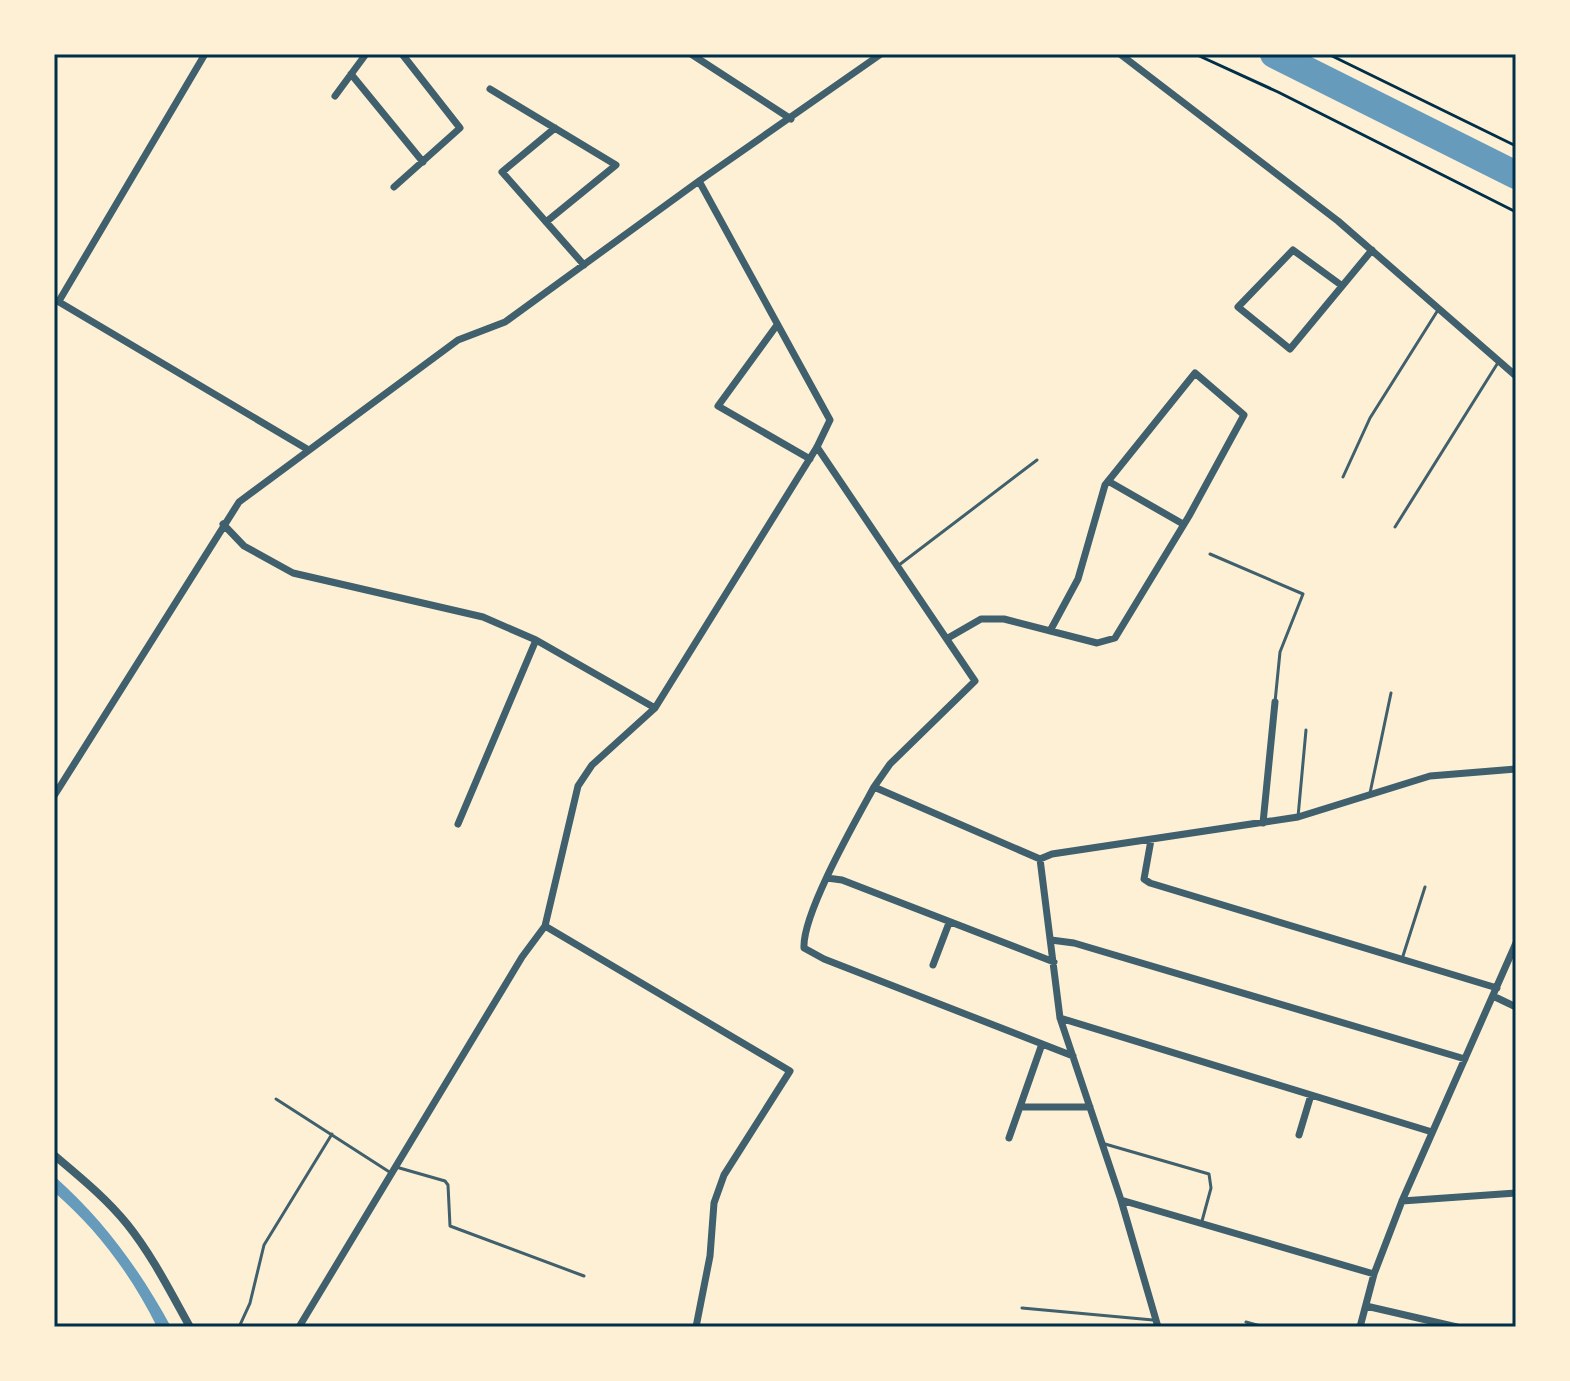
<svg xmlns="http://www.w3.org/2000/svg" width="1570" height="1381" viewBox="0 0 1570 1381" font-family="'Golos Text',sans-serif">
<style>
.water{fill:#669bbc}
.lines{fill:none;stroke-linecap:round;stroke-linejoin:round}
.river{stroke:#669bbc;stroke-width:28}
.path{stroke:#003049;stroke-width:3}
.service{stroke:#3f606c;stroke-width:3}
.minor{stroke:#3f606c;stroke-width:7}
.tertiary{stroke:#3f606c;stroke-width:8}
.neatline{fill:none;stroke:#003049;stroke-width:3}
</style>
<rect width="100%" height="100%" fill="#fdf0d5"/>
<!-- water -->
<path class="water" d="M 54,1176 C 103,1219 140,1270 171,1327 L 157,1327 C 132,1276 97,1229 54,1192 Z"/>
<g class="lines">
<!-- river -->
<path class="river" d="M 1274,54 L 1516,175"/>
<!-- path -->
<path class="path" d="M 1195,54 L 1278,92 L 1516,212
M 1328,54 L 1516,146"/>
<!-- service -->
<path class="service" d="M 1343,477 L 1370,418 L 1438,310
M 1395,527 L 1499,361
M 1210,554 L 1303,594 L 1280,652 L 1275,702
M 899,565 L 1037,460
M 1516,642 L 1516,645
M 1370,793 L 1391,693
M 1298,817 L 1306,730
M 1402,959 L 1425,887
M 276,1099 L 391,1173
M 1105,1144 L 1209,1174 L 1211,1188 L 1202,1221
M 396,1167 L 445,1181 L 448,1185 L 450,1226 L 584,1276
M 1022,1308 L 1153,1320
M 1246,1322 L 1264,1327
M 239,1327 L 250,1303 L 264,1245 L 332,1134"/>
<!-- minor -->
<path class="minor" d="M 691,54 L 791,119
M 1120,54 L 1338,221 L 1516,376
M 351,74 L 423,162
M 490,89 L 616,165 L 546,222
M 335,96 L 366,54
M 555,128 L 502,172 L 584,265
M 394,187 L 460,128 L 402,54
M 1341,285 L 1293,250 L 1238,307 L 1290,349 L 1372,250
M 54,299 L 307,449
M 59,301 L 205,54
M 777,325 L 718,406 L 810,459
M 817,447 L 975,681 L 890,764 L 874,787 L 1040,859 L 1052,854 L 1298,817 L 1430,776 L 1516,769
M 1108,481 L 1183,524
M 223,524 L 244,546 L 293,573 L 483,617 L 536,640 L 655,708
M 948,638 L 981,619 L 1004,619 L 1097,643 L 1115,638 L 1189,516 L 1244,415 L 1195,373 L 1105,485 L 1078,579 L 1050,631
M 874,787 C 856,820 802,914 804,948 L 824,959 L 1073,1056
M 54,796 L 239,502 L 458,340 L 505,322 L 699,181 L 881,54
M 1263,823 L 1275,702
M 458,824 L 536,640
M 1151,840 L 1144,879 L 1150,883 L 1497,988
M 1040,859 L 1060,1018 L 1121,1200 L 1158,1327
M 827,878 L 842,880 L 1054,962
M 545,926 L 790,1071 L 724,1175 L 714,1203 L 710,1256 L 696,1327
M 1051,940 L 1074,943 L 1465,1059
M 933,965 L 949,923
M 1493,996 L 1516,1007
M 1060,1018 L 1432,1132
M 1020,1107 L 1090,1107
M 1299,1135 L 1311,1095
M 1009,1138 L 1042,1044
M 1121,1200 L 1374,1274
M 1402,1201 L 1516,1193
M 1366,1306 L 1457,1327
M 299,1327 L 522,957 L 545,926 L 578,786 L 592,765 L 655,708 L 817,447 L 830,420 L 699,181
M 1360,1327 L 1374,1274 L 1402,1201 L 1516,943"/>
<!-- tertiary -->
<path class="tertiary" d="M 54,1155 C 80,1177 106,1198 127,1224 C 152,1255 171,1293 190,1327"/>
</g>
<!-- border -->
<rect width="1570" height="1381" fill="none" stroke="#fdf0d5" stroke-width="112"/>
<rect x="56" y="56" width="1458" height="1269" class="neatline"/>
</svg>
